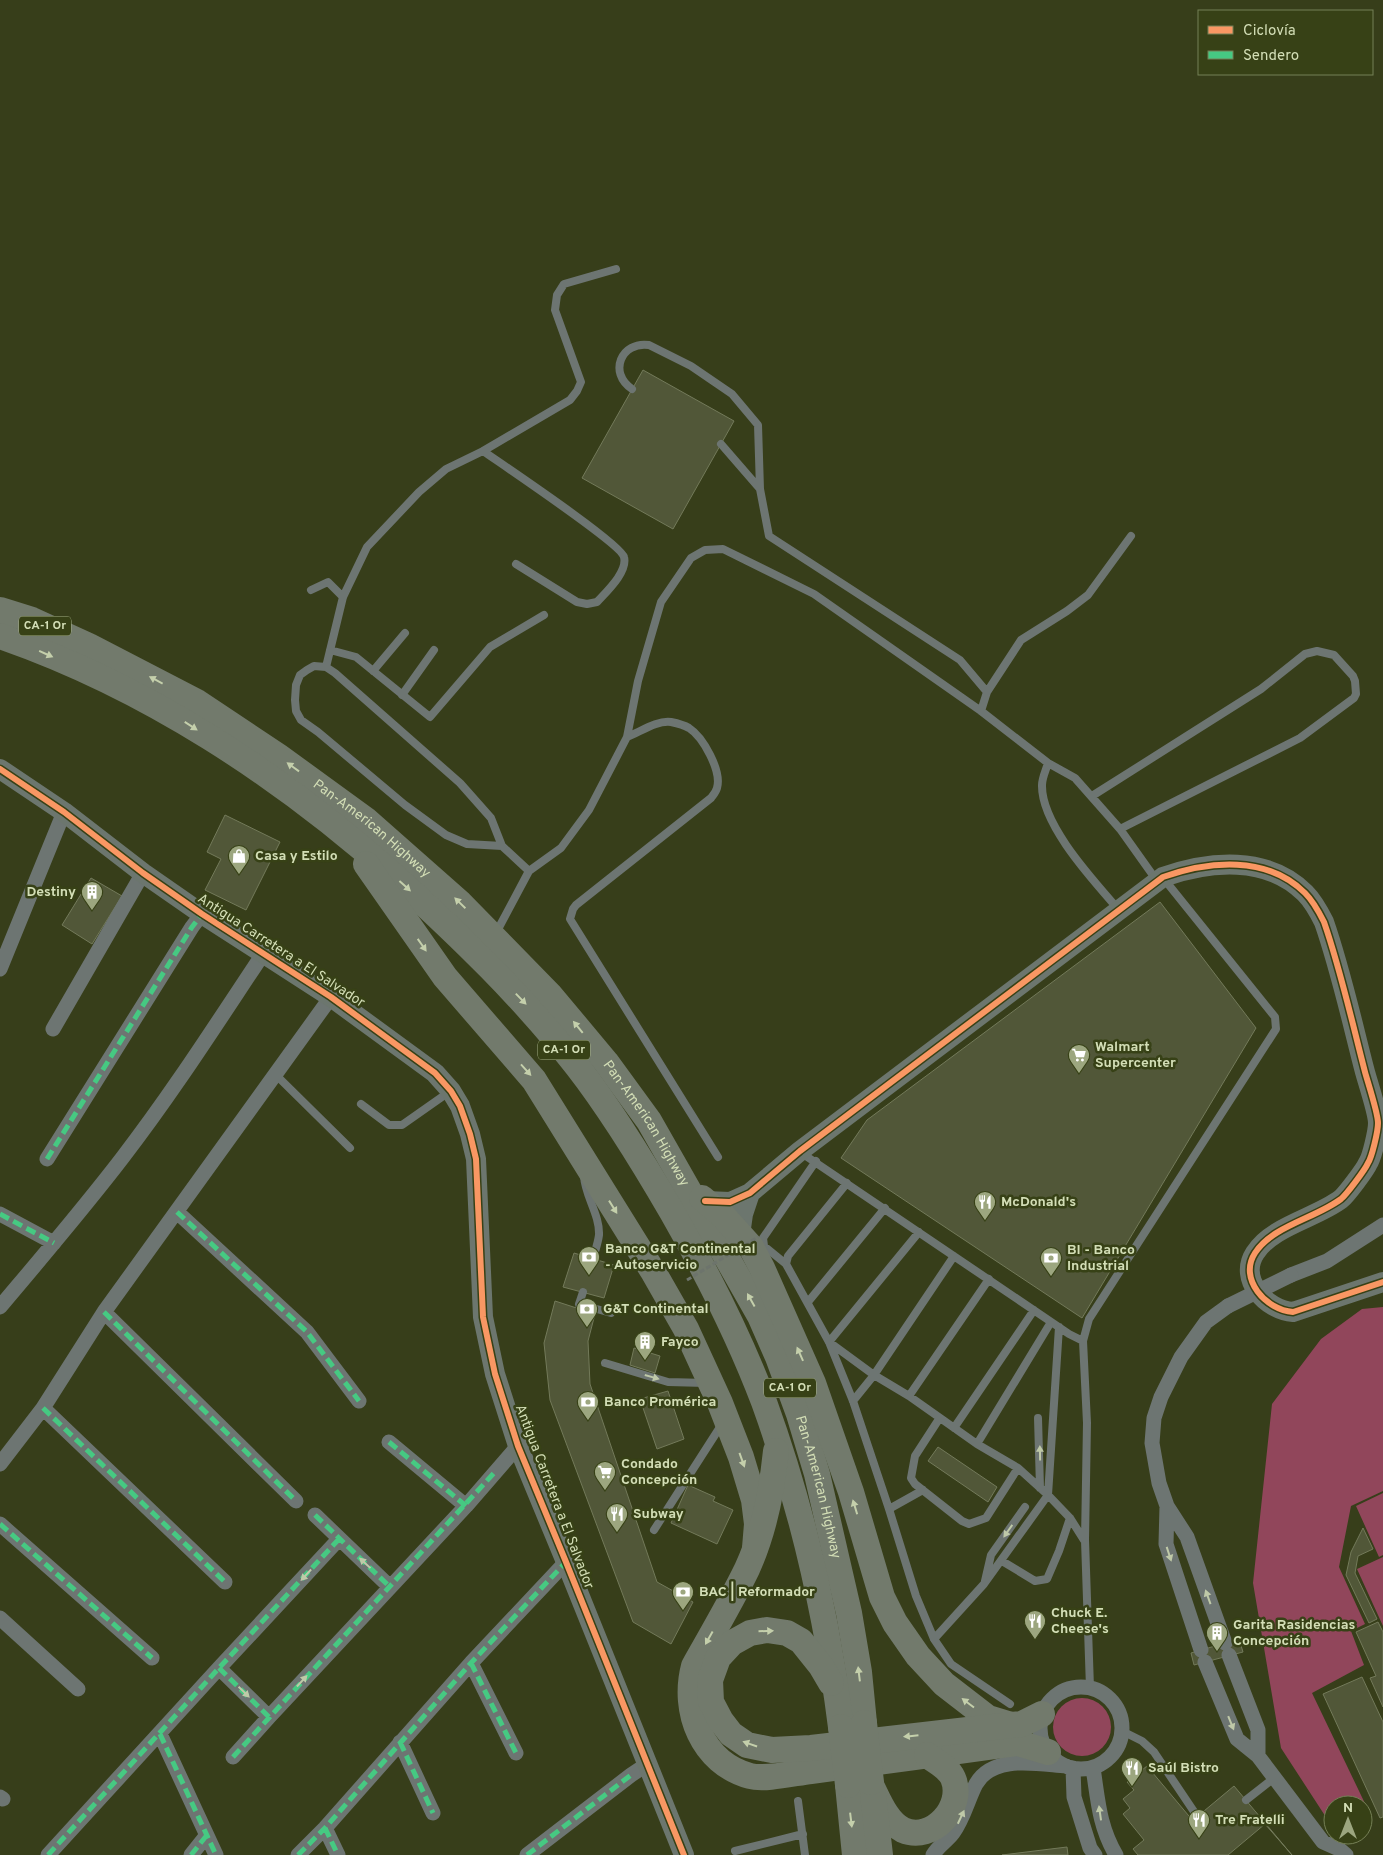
<svg xmlns="http://www.w3.org/2000/svg" width="1383" height="1855" viewBox="0 0 1383 1855" font-family="Overpass,sans-serif">
<style>
.green{fill:#91465b}
.building{fill:#515738;stroke:#737a5a}
.lines{fill:none;stroke-linecap:round;stroke-linejoin:round}
.lane{stroke:#6d7572;stroke-width:8}
.street{stroke:#6d7572;stroke-width:15}
.secondary{stroke:#6c766e;stroke-width:20}
.highway{stroke:#727a6c;stroke-width:26}
.path-bridge{stroke:#6d746c;stroke-width:3;stroke-dasharray:5 2.5;stroke-linecap:butt}
.street-bridge{stroke:#6d7572;stroke-width:15}
.highway-bridge{stroke:#727a6c;stroke-width:26}
.quiet{stroke:#46c982;stroke-width:5;stroke-dasharray:10 5;stroke-linecap:butt}
.cycleway-casing{stroke:#374116;stroke-width:9}
.cycleway{stroke:#f99763;stroke-width:6}
.oneway{fill:#c4cfab}
.oneway2{fill:#bfc9a8}
.labels{text-anchor:middle;dominant-baseline:central;stroke-width:5;stroke-linejoin:round;paint-order:stroke}
.shield{fill:#374116;stroke:#a4af86;stroke-width:1}
.shield-label{font-size:12px;font-weight:bold;fill:#d3deb6}
.street-label{font-size:14px;fill:#d3deb6;stroke:#374116}
.poi-label{font-size:14px;font-weight:bold;fill:#d3deb6;stroke:#374116;text-anchor:start}
</style>
<rect width="100%" height="100%" fill="#373e1a"/>
<!-- green -->
<path class="green" d="M 1383,1307 L 1383,1491 L 1351,1506 L 1339,1567 L 1365,1624 L 1351,1631 L 1364,1665 L 1312,1693 L 1371,1816 L 1363,1822 L 1363,1805 L 1333,1805 L 1333,1828 L 1281,1748 L 1253,1583 L 1272,1404 L 1321,1339 L 1362,1309 Z
M 1383,1493 L 1383,1555 L 1379,1557 L 1356,1506 Z
M 1383,1557 L 1383,1626 L 1357,1569 Z
M1053 1727a29 29 0 1 1 58 0a29 29 0 1 1-58 0Z"/>
<!-- building -->
<path class="building" d="M 643,370 L 734,421 L 673,529 L 582,478 Z
M 225,815 L 280,842 L 246,910 L 205,890 L 221,859 L 207,852 Z
M 91,878 L 122,896 L 92,944 L 62,925 Z
M 1160,902 L 1256,1028 L 1082,1318 L 841,1158 L 867,1120 Z
M 574,1253 L 614,1265 L 604,1298 L 563,1287 Z
M 555,1301 L 595,1314 L 588,1341 L 590,1384 L 657,1582 L 693,1602 L 671,1644 L 633,1622 L 550,1400 L 544,1343 Z
M 634,1348 L 660,1356 L 655,1373 L 630,1365 Z
M 668,1391 L 684,1439 L 657,1449 L 640,1399 Z
M 938,1447 L 997,1487 L 988,1502 L 928,1461 Z
M 688,1485 L 715,1497 L 713,1501 L 733,1510 L 717,1544 L 671,1523 Z
M 1363,1528 L 1373,1549 L 1358,1556 L 1355,1573 L 1377,1619 L 1369,1623 L 1346,1575 L 1351,1552 Z
M 1378,1622 L 1383,1632 L 1383,1707 L 1370,1678 L 1376,1676 L 1356,1632 Z
M 1239,1639 L 1243,1652 L 1194,1665 L 1191,1653 Z
M 1362,1677 L 1383,1722 L 1383,1817 L 1380,1818 L 1323,1694 Z
M 1147,1766 L 1199,1828 L 1210,1819 L 1204,1811 L 1234,1786 L 1292,1855 L 1265,1824 L 1228,1855 L 1138,1855 L 1133,1849 L 1144,1840 L 1123,1814 L 1130,1808 L 1123,1799 L 1134,1790 L 1127,1782 Z
M 1067,1847 L 1068,1855 L 1002,1855 Z"/>
<g class="lines">
<!-- lane -->
<path class="lane" d="M 632,389 C 608,373 621,341 649,345 L 691,366 L 732,394 L 758,425 L 760,489
M 721,444 L 760,489 L 769,536 L 960,660 L 987,692 L 981,711
M 483,451 C 503,465 621,544 624,557 C 628,572 606,592 597,602 L 587,604 L 577,602 L 516,564
M 311,590 L 328,582 L 343,597
M 330,650 L 356,657 L 430,717 L 490,647 L 544,615
M 326,667 L 314,666 L 307,670 L 300,675 L 296,685 L 295,700 L 296,711 L 301,720 L 318,732 L 405,805 L 446,835 L 467,844 L 502,846
M 373,671 L 405,633
M 987,692 L 1021,640 L 1067,611 L 1088,595 L 1131,536
M 402,695 L 434,650
M 627,737 C 640,732 657,720 671,722 C 676,723 684,725 689,728 C 703,737 722,771 717,788 C 716,792 714,794 711,798 L 576,905 L 573,909 L 570,919 L 718,1157
M 1048,763 C 1046,770 1042,778 1042,785 C 1041,825 1094,881 1119,910
M 1092,796 L 1261,689 L 1305,654 L 1317,651 L 1334,655 L 1353,676 L 1355,681 L 1356,694 L 1354,698 L 1300,738 L 1120,829
M 529,871 L 561,848 L 589,810 L 627,737 L 638,681 L 661,602 L 691,558 L 705,550 L 723,549 L 814,594 L 981,711 L 1048,763 L 1075,778 L 1120,829 L 1157,881
M 496,933 L 529,871 L 502,846 L 491,818 L 460,783 L 335,673 L 326,667 L 343,597 L 367,547 L 419,492 L 446,469 L 483,451 L 570,400 L 577,391 L 581,382 L 555,310 L 557,295 L 564,284 L 616,269
M 276,1075 L 350,1148
M 361,1104 L 389,1125 L 402,1125 L 449,1092
M 800,1152 L 1069,1334 L 1083,1341
M 584,1176 C 585,1196 600,1215 599,1235 C 598,1243 595,1251 593,1259
M 847,1183 L 788,1256 L 786,1264 L 829,1342 L 853,1401 L 889,1509 L 916,1596 L 934,1639 L 951,1664 L 1010,1704
M 919,1232 L 829,1342 L 874,1375 L 909,1396 L 977,1444 L 1018,1468 L 1048,1495 L 1070,1518 L 1084,1540
M 786,1264 L 764,1246 L 763,1238 L 816,1161
M 583,1292 L 579,1304 L 611,1313
M 808,1302 L 885,1208
M 605,1363 L 668,1382 L 706,1383
M 909,1396 L 989,1279
M 853,1401 L 874,1375 L 954,1256
M 1038,1418 L 1040,1488
M 939,1419 L 915,1456 L 911,1478 L 915,1484 L 962,1521 L 969,1524 L 986,1518 L 1018,1468
M 954,1428 L 1034,1310
M 977,1444 L 1051,1322
M 889,1509 L 923,1490
M 654,1530 L 722,1424
M 1002,1561 L 1035,1581 L 1047,1579 L 1059,1551 L 1070,1518
M 985,1581 L 991,1555 L 1025,1507
M 934,1639 L 984,1584 L 1048,1495 L 1059,1327
M 1090,1688 L 1085,1540 L 1087,1423 L 1083,1341 L 1089,1319 L 1276,1029 L 1275,1017 L 1164,879
M 1122,1731 L 1142,1741 L 1154,1752 L 1203,1825
M 1246,1800 L 1274,1778
M 798,1801 L 805,1855
M 735,1851 L 803,1834"/>
<!-- street -->
<path class="street" d="M 0,969 L 64,812
M 53,1029 L 143,873
M 47,1159 L 192,927 L 202,914
M 177,1212 L 307,1332 L 359,1401
M 0,1214 L 54,1243
M 1291,1275 L 1327,1261 L 1383,1225
M 0,1307 C 42,1257 84,1208 123,1157 C 173,1092 217,1023 263,954
M 104,1312 L 296,1501
M 43,1408 L 225,1582
M 389,1442 L 466,1506
M 0,1464 L 43,1408 L 104,1312 L 331,997
M 1167,1506 L 1166,1544 L 1201,1650
M 315,1515 L 390,1587
M 0,1524 L 152,1658
M 0,1618 L 78,1689
M 1225,1643 L 1187,1537 L 1167,1506 L 1159,1483 L 1152,1443 L 1154,1418 L 1161,1397 L 1181,1357 L 1206,1322 L 1228,1306
M 1229,1655 L 1258,1730 L 1258,1756
M 1205,1662 L 1237,1739 L 1258,1756 L 1323,1842 L 1339,1849 L 1346,1855
M 471,1663 L 516,1753
M 219,1668 L 269,1717
M1040 1728a41 41 0 1 1 82 0a41 41 0 1 1-82 0Z
M 160,1734 L 216,1855
M 400,1742 L 433,1813
M 233,1757 L 269,1717 L 466,1506 L 518,1446
M 1073,1768 L 1074,1797 L 1090,1848 L 1095,1855
M 1093,1768 C 1098,1800 1099,1826 1116,1855
M 0,1797 L 3,1799
M 325,1828 L 338,1855
M 48,1855 L 219,1668 L 339,1539
M 191,1855 L 207,1835
M 298,1855 L 325,1828 L 471,1663 L 566,1562
M 527,1855 L 631,1775 L 646,1765
M 933,1855 C 938,1846 947,1841 953,1833 C 964,1818 968,1799 976,1784 C 993,1754 1038,1764 1066,1766"/>
<!-- secondary -->
<path class="secondary" d="M 0,769 L 64,812 L 143,873 L 202,914 L 331,997 L 435,1073 L 451,1091 L 460,1106 L 470,1134 L 476,1159 L 483,1317 L 495,1374 L 518,1446 L 566,1562 L 684,1855
M 705,1201 L 730,1202 L 750,1193 L 800,1151 L 1163,877 C 1209,861 1267,855 1305,893 C 1313,901 1319,912 1324,922 C 1341,971 1352,1022 1365,1072 C 1368,1083 1378,1113 1378,1123 C 1378,1131 1372,1157 1368,1163 C 1365,1170 1346,1195 1341,1199 C 1316,1218 1272,1226 1255,1253 C 1238,1279 1266,1310 1293,1312 L 1383,1282
M 740,1235 L 743,1214 L 750,1193"/>
<!-- highway -->
<g class="highway">
<path id="s1" d="M 0,610 L 32,620 L 89,646 L 197,702 L 278,756 L 366,820 L 460,903 L 550,995 L 606,1062 L 649,1121 L 760,1316 L 778,1357 L 799,1414 L 817,1474 L 849,1613 L 859,1672 L 864,1723"/>
<path d="M 0,636 C 145,686 281,775 395,877 C 460,936 523,997 577,1066 C 612,1111 643,1162 672,1212 C 707,1273 739,1336 764,1402 C 802,1507 827,1616 841,1727"/>
<path d="M 366,864 L 445,977 L 534,1080 L 654,1273 L 686,1329 L 720,1403 L 741,1457 L 754,1500 L 757,1524 L 755,1548"/>
<path d="M 702,1198 L 723,1216 L 751,1247 L 762,1268 L 813,1383 L 851,1492 L 882,1597 L 895,1623 L 918,1656 L 944,1684 L 988,1718 L 1011,1725"/>
<path d="M 776,1451 C 772,1491 764,1532 747,1569 C 731,1602 712,1634 694,1666 C 682,1711 702,1763 750,1776 C 765,1780 794,1773 811,1771 C 880,1762 949,1752 1018,1743 L 1048,1752"/>
<path d="M 831,1683 L 821,1666 L 801,1641 L 787,1633 L 767,1630 L 750,1633 L 732,1643 L 718,1658 L 710,1680 L 711,1702 L 721,1721 L 731,1734 L 747,1745 L 772,1750 L 811,1748 L 1011,1725 L 1022,1724 L 1042,1714"/>
<path d="M 848,1785 L 855,1855"/>
<path d="M 872,1787 C 879,1801 887,1822 903,1830 C 933,1843 965,1806 953,1778 C 948,1767 936,1762 927,1755"/>
<path d="M 873,1795 L 880,1855"/>
</g>
<!-- path-bridge -->
<path class="path-bridge" d="M 687,1280 L 758,1237"/>
<!-- street-bridge -->
<path class="street-bridge" d="M 1228,1306 L 1291,1275"/>
<!-- highway-bridge -->
<path class="highway-bridge" d="M 864,1723 L 871,1782
M 841,1727 L 848,1785"/>
<!-- quiet -->
<path class="quiet" d="M 47,1159 L 192,927 L 202,914
M 177,1212 L 307,1332 L 359,1401
M 0,1214 L 54,1243
M 104,1312 L 296,1501
M 43,1408 L 225,1582
M 389,1442 L 466,1506
M 315,1515 L 390,1587
M 0,1524 L 152,1658
M 471,1663 L 516,1753
M 219,1668 L 269,1717
M 160,1734 L 216,1855
M 400,1742 L 433,1813
M 233,1757 L 494,1473
M 325,1828 L 338,1855
M 48,1855 L 219,1668 L 339,1539
M 191,1855 L 207,1835
M 298,1855 L 325,1828 L 471,1663 L 566,1562
M 527,1855 L 631,1775"/>
<!-- cycleway casing -->
<g class="cycleway-casing">
<path id="cycleway" d="M 0,769 L 64,812 L 143,873 L 202,914 L 331,997 L 435,1073 L 451,1091 L 460,1106 L 470,1134 L 476,1159 L 483,1317 L 495,1374 L 518,1446 L 566,1562 L 684,1855
M 705,1201 L 730,1202 L 750,1193 L 800,1151 L 1163,877 C 1209,861 1267,855 1305,893 C 1313,901 1319,912 1324,922 C 1341,971 1352,1022 1365,1072 C 1368,1083 1378,1113 1378,1123 C 1378,1131 1372,1157 1368,1163 C 1365,1170 1346,1195 1341,1199 C 1316,1218 1272,1226 1255,1253 C 1238,1279 1266,1310 1293,1312 L 1383,1282"/>
</g>
<!-- cycleway -->
<use href="#cycleway" class="cycleway"/>
</g>
<!-- one-way arrows -->
<defs><path id="oneway-solid" d="M-6-.8H1V-3.2L6.5 0L1 3.2V.8H-6Z" transform="scale(1.25)"/></defs>
<g class="oneway">
<use href="#oneway-solid" transform="translate(46 654) rotate(24)"/>
<use href="#oneway-solid" transform="translate(156 680) rotate(-152)"/>
<use href="#oneway-solid" transform="translate(191 726) rotate(33)"/>
<use href="#oneway-solid" transform="translate(293 767) rotate(-144)"/>
<use href="#oneway-solid" transform="translate(405 886) rotate(42)"/>
<use href="#oneway-solid" transform="translate(460 903) rotate(-136)"/>
<use href="#oneway-solid" transform="translate(422 945) rotate(55)"/>
<use href="#oneway-solid" transform="translate(521 999) rotate(46)"/>
<use href="#oneway-solid" transform="translate(578 1027) rotate(-129)"/>
<use href="#oneway-solid" transform="translate(526 1070) rotate(48)"/>
<use href="#oneway-solid" transform="translate(613 1207) rotate(58)"/>
<use href="#oneway-solid" transform="translate(751 1300) rotate(-119)"/>
<use href="#oneway-solid" transform="translate(800 1354) rotate(-114)"/>
<use href="#oneway-solid" transform="translate(742 1460) rotate(70)"/>
<use href="#oneway-solid" transform="translate(855 1507) rotate(-107)"/>
<use href="#oneway-solid" transform="translate(766 1631) rotate(-2)"/>
<use href="#oneway-solid" transform="translate(709 1638) rotate(119)"/>
<use href="#oneway-solid" transform="translate(859 1674) rotate(-97)"/>
<use href="#oneway-solid" transform="translate(968 1703) rotate(-143)"/>
<use href="#oneway-solid" transform="translate(911 1736) rotate(174)"/>
<use href="#oneway-solid" transform="translate(750 1744) rotate(-161)"/>
<use href="#oneway-solid" transform="translate(851 1820) rotate(83)"/>
</g>
<g class="oneway2">
<use href="#oneway-solid" transform="translate(652 1377) rotate(16)"/>
<use href="#oneway-solid" transform="translate(1040 1453) rotate(-91)"/>
<use href="#oneway-solid" transform="translate(1008 1531) rotate(125)"/>
<use href="#oneway-solid" transform="translate(1169 1554) rotate(72)"/>
<use href="#oneway-solid" transform="translate(365 1563) rotate(-137)"/>
<use href="#oneway-solid" transform="translate(306 1575) rotate(133)"/>
<use href="#oneway-solid" transform="translate(1208 1597) rotate(-110)"/>
<use href="#oneway-solid" transform="translate(302 1681) rotate(-47)"/>
<use href="#oneway-solid" transform="translate(244 1692) rotate(44)"/>
<use href="#oneway-solid" transform="translate(1231 1723) rotate(68)"/>
<use href="#oneway-solid" transform="translate(1100 1813) rotate(-98)"/>
<use href="#oneway-solid" transform="translate(961 1817) rotate(-65)"/>
</g>
<!-- icons -->
<defs>
<g id="shop-pin" transform="scale(1.125)"><path d="M0 17L-7.5 6A9.5 9.5 0 1 1 7.5 6Z" fill="#9ca67f" stroke="#374116"/><path d="M-5-2.5h2.3a2.7 3.5 0 0 1 5.4 0H5L5.5 6h-11ZM-1.5-2.5h3a1.5 2.3 0 0 0-3 0Z" fill="#fff"/></g>
<g id="building-pin" transform="scale(1.125)"><path d="M0 17L-7.5 6A9.5 9.5 0 1 1 7.5 6Z" fill="#9ca67f" stroke="#374116"/><path d="M-4-6H4V6H1V3H-1V6H-4ZM-2.5-4.3h1.7v1.8h-1.7ZM.8-4.3h1.7v1.8H.8ZM-2.5-1h1.7V.8h-1.7ZM.8-1h1.7V.8H.8Z" fill="#fff"/></g>
<g id="supermarket-pin" transform="scale(1.125)"><path d="M0 17L-7.5 6A9.5 9.5 0 1 1 7.5 6Z" fill="#9ca67f" stroke="#374116"/><path d="M-6-5.5h2.5l.6 2H6L4.5 2H-2.5L-4.4-4H-6ZM-1.5 3.2a1.3 1.3 0 1 0 .1 0ZM3 3.2a1.3 1.3 0 1 0 .1 0Z" fill="#fff"/></g>
<g id="restaurant-pin" transform="scale(1.125)"><path d="M0 17L-7.5 6A9.5 9.5 0 1 1 7.5 6Z" fill="#9ca67f" stroke="#374116"/><path d="M-5-6h1v4h1v-4h1v4h1v-4h1v5L-1.5 .5V6h-2V.5L-5-1ZM5-6V6H3V1.5H1.5Q1.5-4 5-6Z" fill="#fff"/></g>
<g id="bank-pin" transform="scale(1.125)"><path d="M0 17L-7.5 6A9.5 9.5 0 1 1 7.5 6Z" fill="#9ca67f" stroke="#374116"/><path d="M-6-4H6V4H-6ZM0-2.3a2.3 2.3 0 1 0 0 4.6a2.3 2.3 0 1 0 0-4.6Z" fill="#fff"/></g>
</defs>
<g fill-rule="evenodd">
<use href="#shop-pin" x="239" y="856"/>
<use href="#building-pin" x="92" y="892"/>
<use href="#supermarket-pin" x="1079" y="1055"/>
<use href="#restaurant-pin" x="985" y="1202"/>
<use href="#bank-pin" x="589" y="1257"/>
<use href="#bank-pin" x="1051" y="1258"/>
<use href="#bank-pin" x="587" y="1309"/>
<use href="#building-pin" x="645" y="1342"/>
<use href="#bank-pin" x="588" y="1402"/>
<use href="#supermarket-pin" x="605" y="1472"/>
<use href="#restaurant-pin" x="617" y="1514"/>
<use href="#bank-pin" x="683" y="1592"/>
<use href="#restaurant-pin" x="1035" y="1621"/>
<use href="#building-pin" x="1217" y="1633"/>
<use href="#restaurant-pin" x="1132" y="1768"/>
<use href="#restaurant-pin" x="1199" y="1820"/>
</g>
<g class="labels">
<!-- shield labels -->
<g class="shield">
<rect x="19" y="616.5" width="52" height="19" rx="4"/>
<rect x="538" y="1040.5" width="52" height="19" rx="4"/>
<rect x="764" y="1378.5" width="52" height="19" rx="4"/>
</g>
<g class="shield-label">
<text x="45" y="626">CA-1 Or</text>
<text x="564" y="1050">CA-1 Or</text>
<text x="790" y="1388">CA-1 Or</text>
</g>
<!-- street labels -->
<g class="street-label">
<text stroke="none"><textPath href="#s1" startOffset="434">Pan-American Highway</textPath></text>
<text transform="translate(281 951) rotate(33)">Antigua Carretera a El Salvador</text>
<text stroke="none"><textPath href="#s1" startOffset="839">Pan-American Highway</textPath></text>
<text stroke="none"><textPath href="#s1" startOffset="1244">Pan-American Highway</textPath></text>
<text transform="translate(554 1497) rotate(69)">Antigua Carretera a El Salvador</text>
</g>
<!-- poi labels -->
<g class="poi-label">
<text x="255" y="856">Casa y Estilo</text>
<text x="76" y="892" text-anchor="end">Destiny</text>
<text x="1095" y="1047">Walmart<tspan x="1095" dy="16">Supercenter</tspan></text>
<text x="1001" y="1202">McDonald's</text>
<text x="605" y="1249">Banco G&amp;T Continental<tspan x="605" dy="16">- Autoservicio</tspan></text>
<text x="1067" y="1250">BI - Banco<tspan x="1067" dy="16">Industrial</tspan></text>
<text x="603" y="1309">G&amp;T Continental</text>
<text x="661" y="1342">Fayco</text>
<text x="604" y="1402">Banco Promérica</text>
<text x="621" y="1464">Condado<tspan x="621" dy="16">Concepción</tspan></text>
<text x="633" y="1514">Subway</text>
<text x="699" y="1592">BAC | Reformador</text>
<text x="1051" y="1613">Chuck E.<tspan x="1051" dy="16">Cheese's</tspan></text>
<text x="1233" y="1625">Garita Rasidencias<tspan x="1233" dy="16">Concepción</tspan></text>
<text x="1148" y="1768">Saúl Bistro</text>
<text x="1215" y="1820">Tre Fratelli</text>
</g>
</g>
<!-- legend -->
<rect x="1198" y="10" width="175" height="65" fill="#374116" stroke="#758056"/>
<rect x="1208" y="26" width="25" height="8" fill="#f99763" stroke="#758056"/>
<text x="1243" y="35" font-size="15" fill="#d3deb6">Ciclovía</text>
<rect x="1208" y="51" width="25" height="8" fill="#46c982" stroke="#758056"/>
<text x="1243" y="60" font-size="15" fill="#d3deb6">Sendero</text>
<!-- north arrow -->
<g transform="translate(1348 1820)"><circle r="24" fill="#374116" stroke="#758056"/>
<path d="M0-4L9 19L0 12L-9 19Z" fill="#9ca67f"/>
<text y="-8" font-size="14" font-weight="bold" text-anchor="middle" fill="#d3deb6">N</text>
</g>
</svg>
